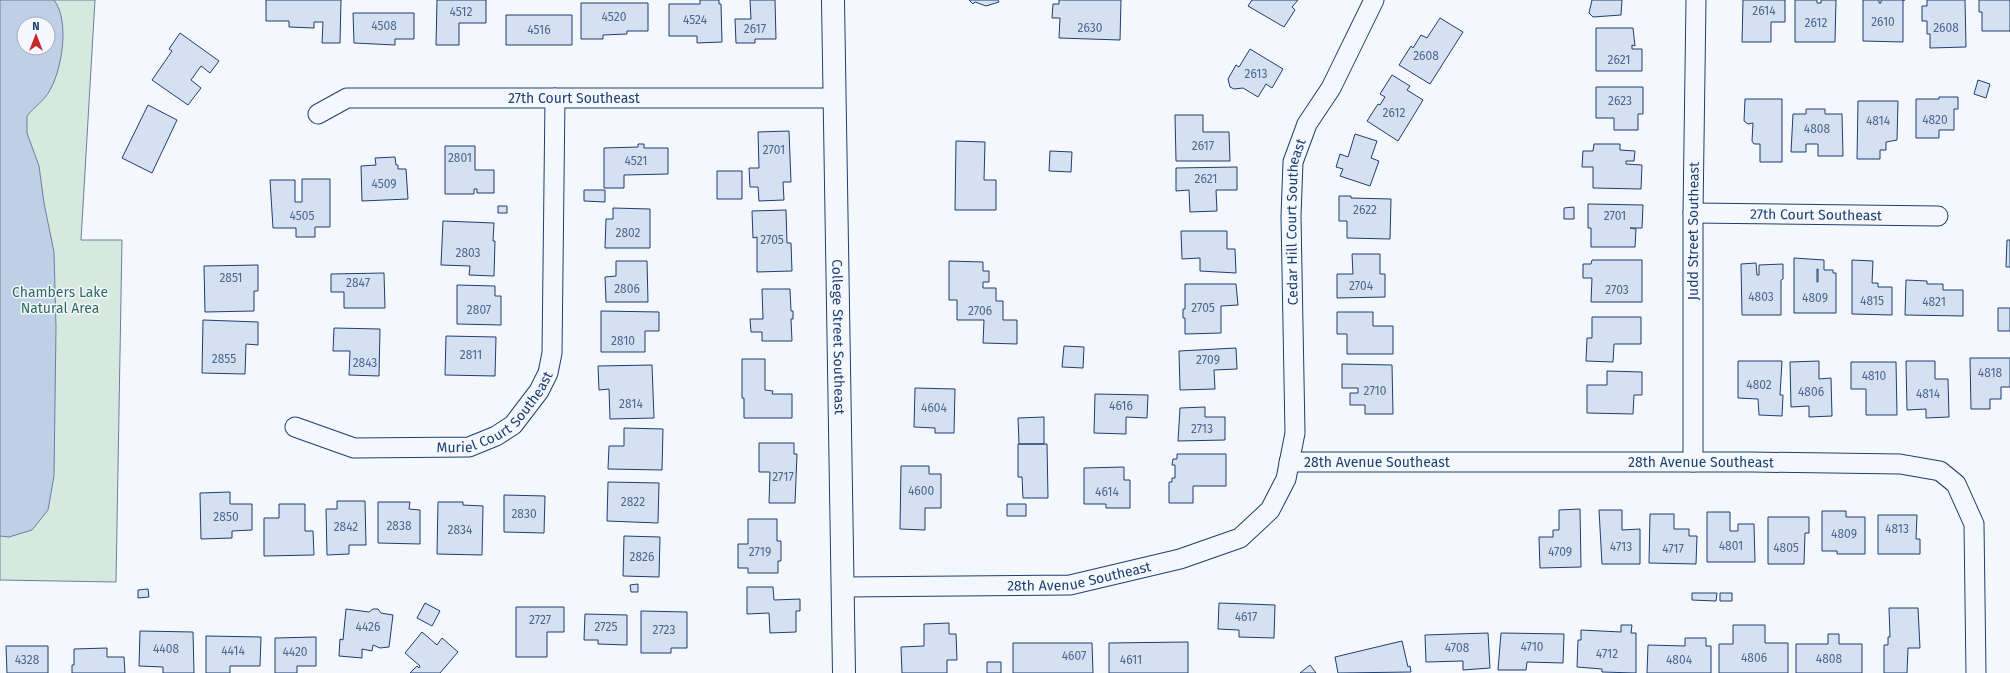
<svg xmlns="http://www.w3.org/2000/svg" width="2010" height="673" viewBox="0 0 2010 673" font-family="'Fira Sans',sans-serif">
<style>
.green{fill:#d7e8df;stroke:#687fa3;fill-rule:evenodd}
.water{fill:#bed0e5;stroke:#687fa3;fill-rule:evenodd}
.building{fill:#d5e0f0;stroke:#1d3f73;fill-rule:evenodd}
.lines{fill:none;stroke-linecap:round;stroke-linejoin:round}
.street-casing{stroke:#1d3f73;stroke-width:21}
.primary-casing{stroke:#1d3f73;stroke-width:24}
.street{stroke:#f4f7fb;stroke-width:19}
.primary{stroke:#f4f7fb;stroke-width:22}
.labels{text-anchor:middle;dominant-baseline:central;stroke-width:3;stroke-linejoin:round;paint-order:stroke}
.number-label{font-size:12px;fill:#4b6792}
.street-label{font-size:14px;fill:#1d3f73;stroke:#f4f7fb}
.park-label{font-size:14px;fill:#2c6c60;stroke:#f4f7fb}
</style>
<rect width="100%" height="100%" fill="#f4f7fb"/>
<!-- green -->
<path class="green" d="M 0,0 L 95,0 L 81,240 L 122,240 L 116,582 L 0,580 ZM 24,24 L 48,24 L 48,48 L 24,48 Z"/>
<!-- water -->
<path class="water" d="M 0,0 L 54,0 C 70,21 62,69 50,90 C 45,100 34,107 27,116 L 27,133 L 39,166 L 44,203 L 54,252 L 56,328 L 54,476 L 48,510 L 32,530 L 9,537 L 0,536 ZM 24,24 L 48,24 L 48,48 L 24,48 Z"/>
<!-- building -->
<path class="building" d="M 266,0 L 341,0 L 340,43 L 322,43 L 323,22 L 314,22 L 314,28 L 289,27 L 289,21 L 266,21 Z
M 437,0 L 486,0 L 486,23 L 459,23 L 459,45 L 436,45 Z
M 700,0 L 719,0 L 719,4 L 721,4 L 722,42 L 697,43 L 697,36 L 669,36 L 669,4 L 700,4 Z
M 750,0 L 775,0 L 776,39 L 755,39 L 755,43 L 736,43 L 735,19 L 751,19 Z
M 969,0 L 998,0 L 999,2 L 986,6 L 975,2 L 973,4 Z
M 1059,0 L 1121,0 L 1120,40 L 1059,38 L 1060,18 L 1052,18 L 1053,4 L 1059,4 Z
M 1252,0 L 1298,0 L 1292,7 L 1295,10 L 1284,27 L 1248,6 Z
M 1592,0 L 1622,0 L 1621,15 L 1593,17 L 1589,13 Z
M 1743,0 L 1785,0 L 1785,22 L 1771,22 L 1771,42 L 1742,42 Z
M 1795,0 L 1817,0 L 1817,3 L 1821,3 L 1821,0 L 1836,0 L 1835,42 L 1795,42 Z
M 1863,0 L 1879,0 L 1879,3 L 1881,3 L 1881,0 L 1905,0 L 1903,0 L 1903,42 L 1863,41 Z
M 1927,0 L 1965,0 L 1966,47 L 1930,48 L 1930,34 L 1927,34 L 1927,21 L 1922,21 L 1922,6 L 1927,6 Z
M 1979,0 L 2010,0 L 2010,31 L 1982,31 L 1982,12 L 1979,12 Z
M 581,3 L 648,3 L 648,31 L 627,31 L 627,34 L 603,35 L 603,39 L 581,39 Z
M 353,13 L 414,13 L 414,39 L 395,39 L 395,45 L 354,43 Z
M 506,15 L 572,15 L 572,45 L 506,45 Z
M 1440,18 L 1463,32 L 1430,84 L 1399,65 L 1411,46 L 1413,48 L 1421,35 L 1427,38 Z
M 1596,28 L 1633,28 L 1635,46 L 1632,45 L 1632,49 L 1642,49 L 1642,71 L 1596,71 Z
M 180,33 L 219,61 L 210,73 L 201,66 L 191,80 L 201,88 L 188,105 L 152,80 L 172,51 L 169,49 Z
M 1250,49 L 1283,69 L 1272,88 L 1266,84 L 1258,97 L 1243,88 L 1234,89 L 1230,87 L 1228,79 L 1236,65 L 1239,67 Z
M 1392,75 L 1410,86 L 1407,90 L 1423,100 L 1398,141 L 1367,121 L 1378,104 L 1380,105 L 1385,97 L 1380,94 Z
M 1978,80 L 1990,84 L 1986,98 L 1974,94 Z
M 1596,87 L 1643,87 L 1643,114 L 1638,114 L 1638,130 L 1614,130 L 1614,118 L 1596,118 Z
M 1939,97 L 1958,97 L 1958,109 L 1954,109 L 1954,130 L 1939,130 L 1939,138 L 1916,138 L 1916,99 L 1939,99 Z
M 1745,99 L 1782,99 L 1782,162 L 1760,162 L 1760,144 L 1754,144 L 1752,141 L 1753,123 L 1748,124 L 1744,121 Z
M 1858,101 L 1898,101 L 1897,140 L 1886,142 L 1886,150 L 1880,150 L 1880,159 L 1857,159 Z
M 148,105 L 177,120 L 152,173 L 122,158 Z
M 1806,109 L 1825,109 L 1825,114 L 1842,114 L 1843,156 L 1818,156 L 1818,144 L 1806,144 L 1806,152 L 1791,152 L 1793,114 L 1806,114 Z
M 1175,115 L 1203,115 L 1203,132 L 1229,132 L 1230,161 L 1176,161 Z
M 789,131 L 791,182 L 783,182 L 784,200 L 759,201 L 758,187 L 750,187 L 749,168 L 759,168 L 758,132 Z
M 1355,134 L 1377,141 L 1371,158 L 1379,161 L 1370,186 L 1340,176 L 1343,169 L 1336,167 L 1340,154 L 1348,157 Z
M 956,141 L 985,142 L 984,180 L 996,180 L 996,210 L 955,210 Z
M 638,144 L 644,144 L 644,148 L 668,148 L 668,174 L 624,175 L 624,188 L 604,188 L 604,148 L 638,147 Z
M 1594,144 L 1620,144 L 1620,150 L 1635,151 L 1634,161 L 1626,161 L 1626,164 L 1642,165 L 1641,189 L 1593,188 L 1593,167 L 1582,167 L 1583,151 L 1593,151 Z
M 445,146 L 475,146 L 475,170 L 494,170 L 494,193 L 477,193 L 477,189 L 474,189 L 474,194 L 445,194 Z
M 1050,151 L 1072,152 L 1071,172 L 1049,171 Z
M 395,157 L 396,165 L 398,165 L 398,169 L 406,169 L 408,199 L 362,201 L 361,166 L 376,165 L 375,158 Z
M 1237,167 L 1237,190 L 1216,190 L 1217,211 L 1190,212 L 1189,190 L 1176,191 L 1176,168 Z
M 717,171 L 742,171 L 742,199 L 717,199 Z
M 302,179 L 330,179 L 330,227 L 315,227 L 315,237 L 296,237 L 296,228 L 273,228 L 270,180 L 295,180 L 295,202 L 302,202 Z
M 584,190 L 605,190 L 605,202 L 584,201 Z
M 1339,196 L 1351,196 L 1351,198 L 1391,199 L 1390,239 L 1347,238 L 1347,221 L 1339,221 Z
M 1588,204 L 1643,205 L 1642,228 L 1630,228 L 1636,229 L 1635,247 L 1591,247 L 1591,228 L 1588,228 Z
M 498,206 L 507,206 L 507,213 L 498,213 Z
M 1574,207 L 1574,219 L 1564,219 L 1564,208 Z
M 613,208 L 650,209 L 650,248 L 605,248 L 606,219 L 613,219 Z
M 786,210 L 787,243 L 791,243 L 792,271 L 757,272 L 757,237 L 753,238 L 752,211 Z
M 443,221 L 494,223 L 493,241 L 495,241 L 494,276 L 469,275 L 470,266 L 441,265 Z
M 1181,231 L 1227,231 L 1227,249 L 1235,249 L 1236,273 L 1200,271 L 1200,258 L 1182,259 Z
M 2007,240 L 2010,240 L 2010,267 L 2006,267 Z
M 1352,254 L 1380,254 L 1380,274 L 1385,274 L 1385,297 L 1337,298 L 1337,274 L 1353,274 Z
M 1794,258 L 1824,260 L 1824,270 L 1833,270 L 1833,273 L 1836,273 L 1836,313 L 1794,313 ZM 1817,269 L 1818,269 L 1818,282 L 1817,282 Z
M 1592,260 L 1642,260 L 1642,302 L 1591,302 L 1592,278 L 1583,278 L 1583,264 L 1591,264 Z
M 1852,260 L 1873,261 L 1872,283 L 1878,283 L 1878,287 L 1892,287 L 1892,315 L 1852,314 Z
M 616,261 L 647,261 L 648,302 L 606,302 L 605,277 L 616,276 Z
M 949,261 L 983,262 L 983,271 L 989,271 L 989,282 L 983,282 L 983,288 L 996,288 L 996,301 L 1003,301 L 1003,320 L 1017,320 L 1017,344 L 983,343 L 984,320 L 957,320 L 957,300 L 949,300 Z
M 1756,263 L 1757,275 L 1759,275 L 1759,265 L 1783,264 L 1783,279 L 1781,280 L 1781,315 L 1742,315 L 1741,264 Z
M 258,265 L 258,291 L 254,291 L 254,311 L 205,312 L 204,266 Z
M 384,273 L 385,308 L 344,308 L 344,292 L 331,292 L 331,274 Z
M 1906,280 L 1927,281 L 1927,284 L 1943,284 L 1943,290 L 1963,290 L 1963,316 L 1905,315 Z
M 1185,284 L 1236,284 L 1238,305 L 1221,306 L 1221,333 L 1185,334 L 1185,318 L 1183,318 L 1183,309 L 1185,309 Z
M 457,285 L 495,286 L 495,296 L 501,296 L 501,325 L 457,324 Z
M 762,289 L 790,289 L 791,311 L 793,311 L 793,319 L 791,319 L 792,341 L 762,341 L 762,332 L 751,332 L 750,319 L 763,319 Z
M 1998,308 L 2010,308 L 2010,331 L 1998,331 Z
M 601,311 L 659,312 L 659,331 L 645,331 L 645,352 L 601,352 Z
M 1337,312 L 1373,312 L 1373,326 L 1393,326 L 1393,354 L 1347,354 L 1347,334 L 1337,334 Z
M 1592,317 L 1641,317 L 1641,344 L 1614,344 L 1613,362 L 1586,361 L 1587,338 L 1592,338 Z
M 203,320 L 258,322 L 258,345 L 246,344 L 245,374 L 202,373 Z
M 334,328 L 380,329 L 379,376 L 349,375 L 350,351 L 333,351 Z
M 446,336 L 496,337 L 495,376 L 445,375 Z
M 1064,346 L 1084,347 L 1083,368 L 1062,367 Z
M 1236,348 L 1237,369 L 1214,370 L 1215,389 L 1180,390 L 1179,351 Z
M 1970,358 L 2010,358 L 2010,387 L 2001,387 L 2001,399 L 1990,399 L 1990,409 L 1971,409 Z
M 742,359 L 765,359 L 765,390 L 773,391 L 772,394 L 792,394 L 792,418 L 744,418 L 744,398 L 742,398 Z
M 1738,361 L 1782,361 L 1780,395 L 1783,395 L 1782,416 L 1759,415 L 1758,399 L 1738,398 Z
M 1819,361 L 1819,379 L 1831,378 L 1832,416 L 1809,417 L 1809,406 L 1791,407 L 1790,362 Z
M 1906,361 L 1935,361 L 1935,379 L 1948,379 L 1949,417 L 1926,418 L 1926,409 L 1907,410 Z
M 1851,362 L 1896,362 L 1897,415 L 1866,415 L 1866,389 L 1851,389 Z
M 1342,364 L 1392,365 L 1393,414 L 1365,414 L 1365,405 L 1350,405 L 1350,393 L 1358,393 L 1358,388 L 1342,388 Z
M 652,365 L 654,418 L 610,419 L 609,389 L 599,390 L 598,366 Z
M 1607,371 L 1642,372 L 1642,395 L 1634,395 L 1633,414 L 1587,413 L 1587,385 L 1607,385 Z
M 915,388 L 955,389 L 954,433 L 935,433 L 935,428 L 914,427 Z
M 1095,394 L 1148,395 L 1147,418 L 1126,417 L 1126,434 L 1094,433 Z
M 1205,407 L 1205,417 L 1225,417 L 1225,440 L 1178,441 L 1180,408 Z
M 1044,417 L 1044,444 L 1019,444 L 1018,418 Z
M 624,428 L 663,429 L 662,470 L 608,469 L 609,446 L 624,446 Z
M 759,443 L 794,443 L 794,454 L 797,454 L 795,503 L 769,503 L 770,472 L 759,472 Z
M 1018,444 L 1047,444 L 1048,498 L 1023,498 L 1022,477 L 1018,477 Z
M 1177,454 L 1226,454 L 1226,486 L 1193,486 L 1193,503 L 1169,503 L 1169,482 L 1172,482 L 1172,478 L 1175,478 L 1175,465 L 1172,465 L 1173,459 L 1177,459 Z
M 901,466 L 929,466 L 929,474 L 941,474 L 941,508 L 925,508 L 925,530 L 900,529 Z
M 1124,467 L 1124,480 L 1130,480 L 1130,508 L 1106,508 L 1106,504 L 1084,504 L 1084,468 Z
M 608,482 L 659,483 L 658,523 L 607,521 Z
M 230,492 L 230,504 L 252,504 L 252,530 L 232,531 L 232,538 L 201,539 L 200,493 Z
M 504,495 L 545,496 L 544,533 L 504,532 Z
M 337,501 L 365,501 L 366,545 L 349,545 L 349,554 L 327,555 L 326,509 L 337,509 Z
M 378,502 L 410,502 L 409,509 L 420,510 L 420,544 L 378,543 Z
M 438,502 L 463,502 L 463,505 L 483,506 L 482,555 L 437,554 Z
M 279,504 L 305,504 L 305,531 L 313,531 L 314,555 L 264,556 L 264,518 L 279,518 Z
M 1007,504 L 1026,504 L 1026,516 L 1007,516 Z
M 1580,509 L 1581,567 L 1540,568 L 1539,537 L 1553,537 L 1553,530 L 1559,530 L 1559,510 Z
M 1599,510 L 1622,510 L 1622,530 L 1640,529 L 1640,564 L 1602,564 Z
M 1822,511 L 1846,511 L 1846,517 L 1865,517 L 1865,554 L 1837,554 L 1837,551 L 1822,551 Z
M 1707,512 L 1730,512 L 1730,531 L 1738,531 L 1738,524 L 1754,524 L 1755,562 L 1707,562 Z
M 1650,514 L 1674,514 L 1674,529 L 1689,529 L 1689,536 L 1697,536 L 1696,564 L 1649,563 Z
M 1878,515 L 1917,515 L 1916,539 L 1920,539 L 1920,554 L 1878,554 Z
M 1768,517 L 1809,517 L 1809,533 L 1805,533 L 1804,564 L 1768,564 Z
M 748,519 L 777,519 L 777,541 L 781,541 L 781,561 L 778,561 L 778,573 L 748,573 L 748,568 L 738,568 L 738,544 L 748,544 Z
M 624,536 L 660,537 L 659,577 L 623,576 Z
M 638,584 L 638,592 L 631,592 L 630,585 Z
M 747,587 L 773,587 L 774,600 L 800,599 L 800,611 L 796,611 L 796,632 L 770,633 L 769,613 L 747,614 Z
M 148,589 L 149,597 L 138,598 L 138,590 Z
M 1692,593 L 1717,593 L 1716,601 L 1692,600 Z
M 1720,593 L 1732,593 L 1732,601 L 1720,601 Z
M 425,603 L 440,611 L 432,626 L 417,618 Z
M 1219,603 L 1275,605 L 1274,638 L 1239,637 L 1239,630 L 1218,629 Z
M 516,607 L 564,607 L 564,632 L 547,632 L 547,657 L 516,657 Z
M 1889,608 L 1918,608 L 1920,648 L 1908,648 L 1907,673 L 1884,673 L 1884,645 L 1888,645 L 1888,637 L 1890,637 Z
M 346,609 L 369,612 L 373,609 L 378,609 L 381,613 L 393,615 L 389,647 L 380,648 L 373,645 L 372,651 L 362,649 L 362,658 L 339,656 L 340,639 L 343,640 Z
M 641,611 L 687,612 L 687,648 L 671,648 L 671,653 L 641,653 Z
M 585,614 L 627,615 L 627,645 L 598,644 L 598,640 L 584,640 Z
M 949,623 L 949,634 L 956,634 L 957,660 L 947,660 L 947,673 L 902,673 L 901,647 L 924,646 L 924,624 Z
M 1621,625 L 1632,625 L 1631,633 L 1636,633 L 1636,673 L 1602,672 L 1602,669 L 1577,667 L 1578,640 L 1581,640 L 1581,630 L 1621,632 Z
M 1733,625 L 1765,625 L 1765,643 L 1788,643 L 1788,673 L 1719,673 L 1719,644 L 1733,644 Z
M 140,631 L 193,632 L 194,673 L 163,673 L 163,667 L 139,666 Z
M 422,632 L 437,645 L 442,638 L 458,652 L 440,673 L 410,673 L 417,666 L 419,668 L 420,666 L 405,653 Z
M 1488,633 L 1490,668 L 1463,670 L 1463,661 L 1426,662 L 1425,635 Z
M 1501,633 L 1564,634 L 1563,663 L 1527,662 L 1526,670 L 1498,670 Z
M 1828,634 L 1839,634 L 1839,644 L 1862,644 L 1862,673 L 1796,673 L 1796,644 L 1828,644 Z
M 206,636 L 261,637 L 260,666 L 230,666 L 230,673 L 206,673 Z
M 316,637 L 316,666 L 297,666 L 297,673 L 275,673 L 275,638 Z
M 1685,638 L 1706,638 L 1706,646 L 1711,646 L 1711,673 L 1647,673 L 1648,645 L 1685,646 Z
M 1402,641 L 1408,667 L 1410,666 L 1411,672 L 1338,673 L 1335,657 Z
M 1188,642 L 1188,673 L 1109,673 L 1109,643 Z
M 1013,643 L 1092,643 L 1093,673 L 1013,673 Z
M 6,646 L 48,646 L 48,673 L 7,673 Z
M 107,648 L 107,657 L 124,657 L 125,673 L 72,673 L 72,665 L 74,665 L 74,649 Z
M 987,662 L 1001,662 L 1001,673 L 987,673 Z
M 1310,665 L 1316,673 L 1300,673 Z"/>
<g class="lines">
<!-- street casing -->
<g class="street-casing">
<g id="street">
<path id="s1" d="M 318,114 L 347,98 L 834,98"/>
<path id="s2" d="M 1693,213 L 1938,216"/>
<path id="s3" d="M 295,427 L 354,448 L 469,447 L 496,436 L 513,425 L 539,391 L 548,373 L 552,353 L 555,98"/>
<path id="s4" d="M 1289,462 L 1752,462 L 1900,464 L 1940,471 L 1956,484 L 1974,524 L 1976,673"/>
<path id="s5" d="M 1693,462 L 1693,213 L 1696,0"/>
<path id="s6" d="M 844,587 L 1070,585 L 1180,559 L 1240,538 L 1270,510 L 1286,479 L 1295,433 L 1291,216 L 1293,162 L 1307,124 L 1331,88 L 1374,0"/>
</g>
</g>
<!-- primary casing -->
<g class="primary-casing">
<g id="primary">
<path id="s7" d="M 833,0 L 844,673"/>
</g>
</g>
<!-- street -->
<use href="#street" class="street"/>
<!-- primary -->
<use href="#primary" class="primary"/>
</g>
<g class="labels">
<!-- number labels -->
<g class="number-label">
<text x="1764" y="11">2614</text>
<text x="461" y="12">4512</text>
<text x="614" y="17">4520</text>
<text x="695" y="20">4524</text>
<text x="1883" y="22">2610</text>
<text x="1816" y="23">2612</text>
<text x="384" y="26">4508</text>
<text x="1090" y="28">2630</text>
<text x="1946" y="28">2608</text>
<text x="755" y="29">2617</text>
<text x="539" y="30">4516</text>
<text x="1426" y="56">2608</text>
<text x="1619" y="60">2621</text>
<text x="1256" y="74">2613</text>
<text x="1620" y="101">2623</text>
<text x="1394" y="113">2612</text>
<text x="1935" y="120">4820</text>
<text x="1878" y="121">4814</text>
<text x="1817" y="129">4808</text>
<text x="1203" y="146">2617</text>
<text x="774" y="150">2701</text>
<text x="460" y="158">2801</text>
<text x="636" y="161">4521</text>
<text x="1206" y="179">2621</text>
<text x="384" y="184">4509</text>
<text x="1365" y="210">2622</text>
<text x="302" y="216">4505</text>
<text x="1615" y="216">2701</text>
<text x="628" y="233">2802</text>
<text x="772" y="240">2705</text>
<text x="468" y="253">2803</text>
<text x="231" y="278">2851</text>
<text x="358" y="283">2847</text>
<text x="1361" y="286">2704</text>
<text x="627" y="289">2806</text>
<text x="1617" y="290">2703</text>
<text x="1761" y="297">4803</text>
<text x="1815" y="298">4809</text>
<text x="1872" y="301">4815</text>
<text x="1934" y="302">4821</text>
<text x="1203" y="308">2705</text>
<text x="479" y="310">2807</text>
<text x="980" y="311">2706</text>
<text x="623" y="341">2810</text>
<text x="471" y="355">2811</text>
<text x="224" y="359">2855</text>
<text x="1208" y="360">2709</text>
<text x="365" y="363">2843</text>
<text x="1990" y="373">4818</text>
<text x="1874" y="376">4810</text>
<text x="1759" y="385">4802</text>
<text x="1375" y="391">2710</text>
<text x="1811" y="392">4806</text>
<text x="1928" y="394">4814</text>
<text x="631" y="404">2814</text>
<text x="1121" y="406">4616</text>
<text x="934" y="408">4604</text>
<text x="1202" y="429">2713</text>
<text x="783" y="477">2717</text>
<text x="921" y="491">4600</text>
<text x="1107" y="492">4614</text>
<text x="633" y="502">2822</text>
<text x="524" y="514">2830</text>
<text x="226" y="517">2850</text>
<text x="399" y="526">2838</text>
<text x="346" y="527">2842</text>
<text x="1897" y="529">4813</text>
<text x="460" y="530">2834</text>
<text x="1844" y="534">4809</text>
<text x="1731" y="546">4801</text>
<text x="1621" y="547">4713</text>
<text x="1786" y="548">4805</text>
<text x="1673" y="549">4717</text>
<text x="760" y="552">2719</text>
<text x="1560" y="552">4709</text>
<text x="642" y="557">2826</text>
<text x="1246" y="617">4617</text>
<text x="540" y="620">2727</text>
<text x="368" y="627">4426</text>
<text x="606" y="627">2725</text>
<text x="664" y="630">2723</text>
<text x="1532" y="647">4710</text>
<text x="1457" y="648">4708</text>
<text x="166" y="649">4408</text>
<text x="233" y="651">4414</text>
<text x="295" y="652">4420</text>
<text x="1607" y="654">4712</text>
<text x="1074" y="656">4607</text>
<text x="1754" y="658">4806</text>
<text x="1829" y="659">4808</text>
<text x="27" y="660">4328</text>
<text x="1131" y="660">4611</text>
<text x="1679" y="660">4804</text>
</g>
<!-- street labels -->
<g class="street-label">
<text stroke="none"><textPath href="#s1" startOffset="260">27th Court Southeast</textPath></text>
<text stroke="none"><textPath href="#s2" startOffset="123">27th Court Southeast</textPath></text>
<text stroke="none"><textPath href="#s6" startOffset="737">Cedar Hill Court Southeast</textPath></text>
<text stroke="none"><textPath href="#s5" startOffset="231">Judd Street Southeast</textPath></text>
<text stroke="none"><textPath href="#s7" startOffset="337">College Street Southeast</textPath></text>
<text stroke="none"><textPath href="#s3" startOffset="218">Muriel Court Southeast</textPath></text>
<text stroke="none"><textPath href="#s4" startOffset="88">28th Avenue Southeast</textPath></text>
<text stroke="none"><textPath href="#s4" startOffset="412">28th Avenue Southeast</textPath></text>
<text stroke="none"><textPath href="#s6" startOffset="236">28th Avenue Southeast</textPath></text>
</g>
<!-- park labels -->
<g class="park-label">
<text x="60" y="292">Chambers Lake<tspan x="60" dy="16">Natural Area</tspan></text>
</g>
</g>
<!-- north arrow -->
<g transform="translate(36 36)"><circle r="19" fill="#f4f7fb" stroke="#9eadc5"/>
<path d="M0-3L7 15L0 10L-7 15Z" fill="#c62828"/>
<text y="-6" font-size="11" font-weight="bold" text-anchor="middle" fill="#1d3f73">N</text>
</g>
</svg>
